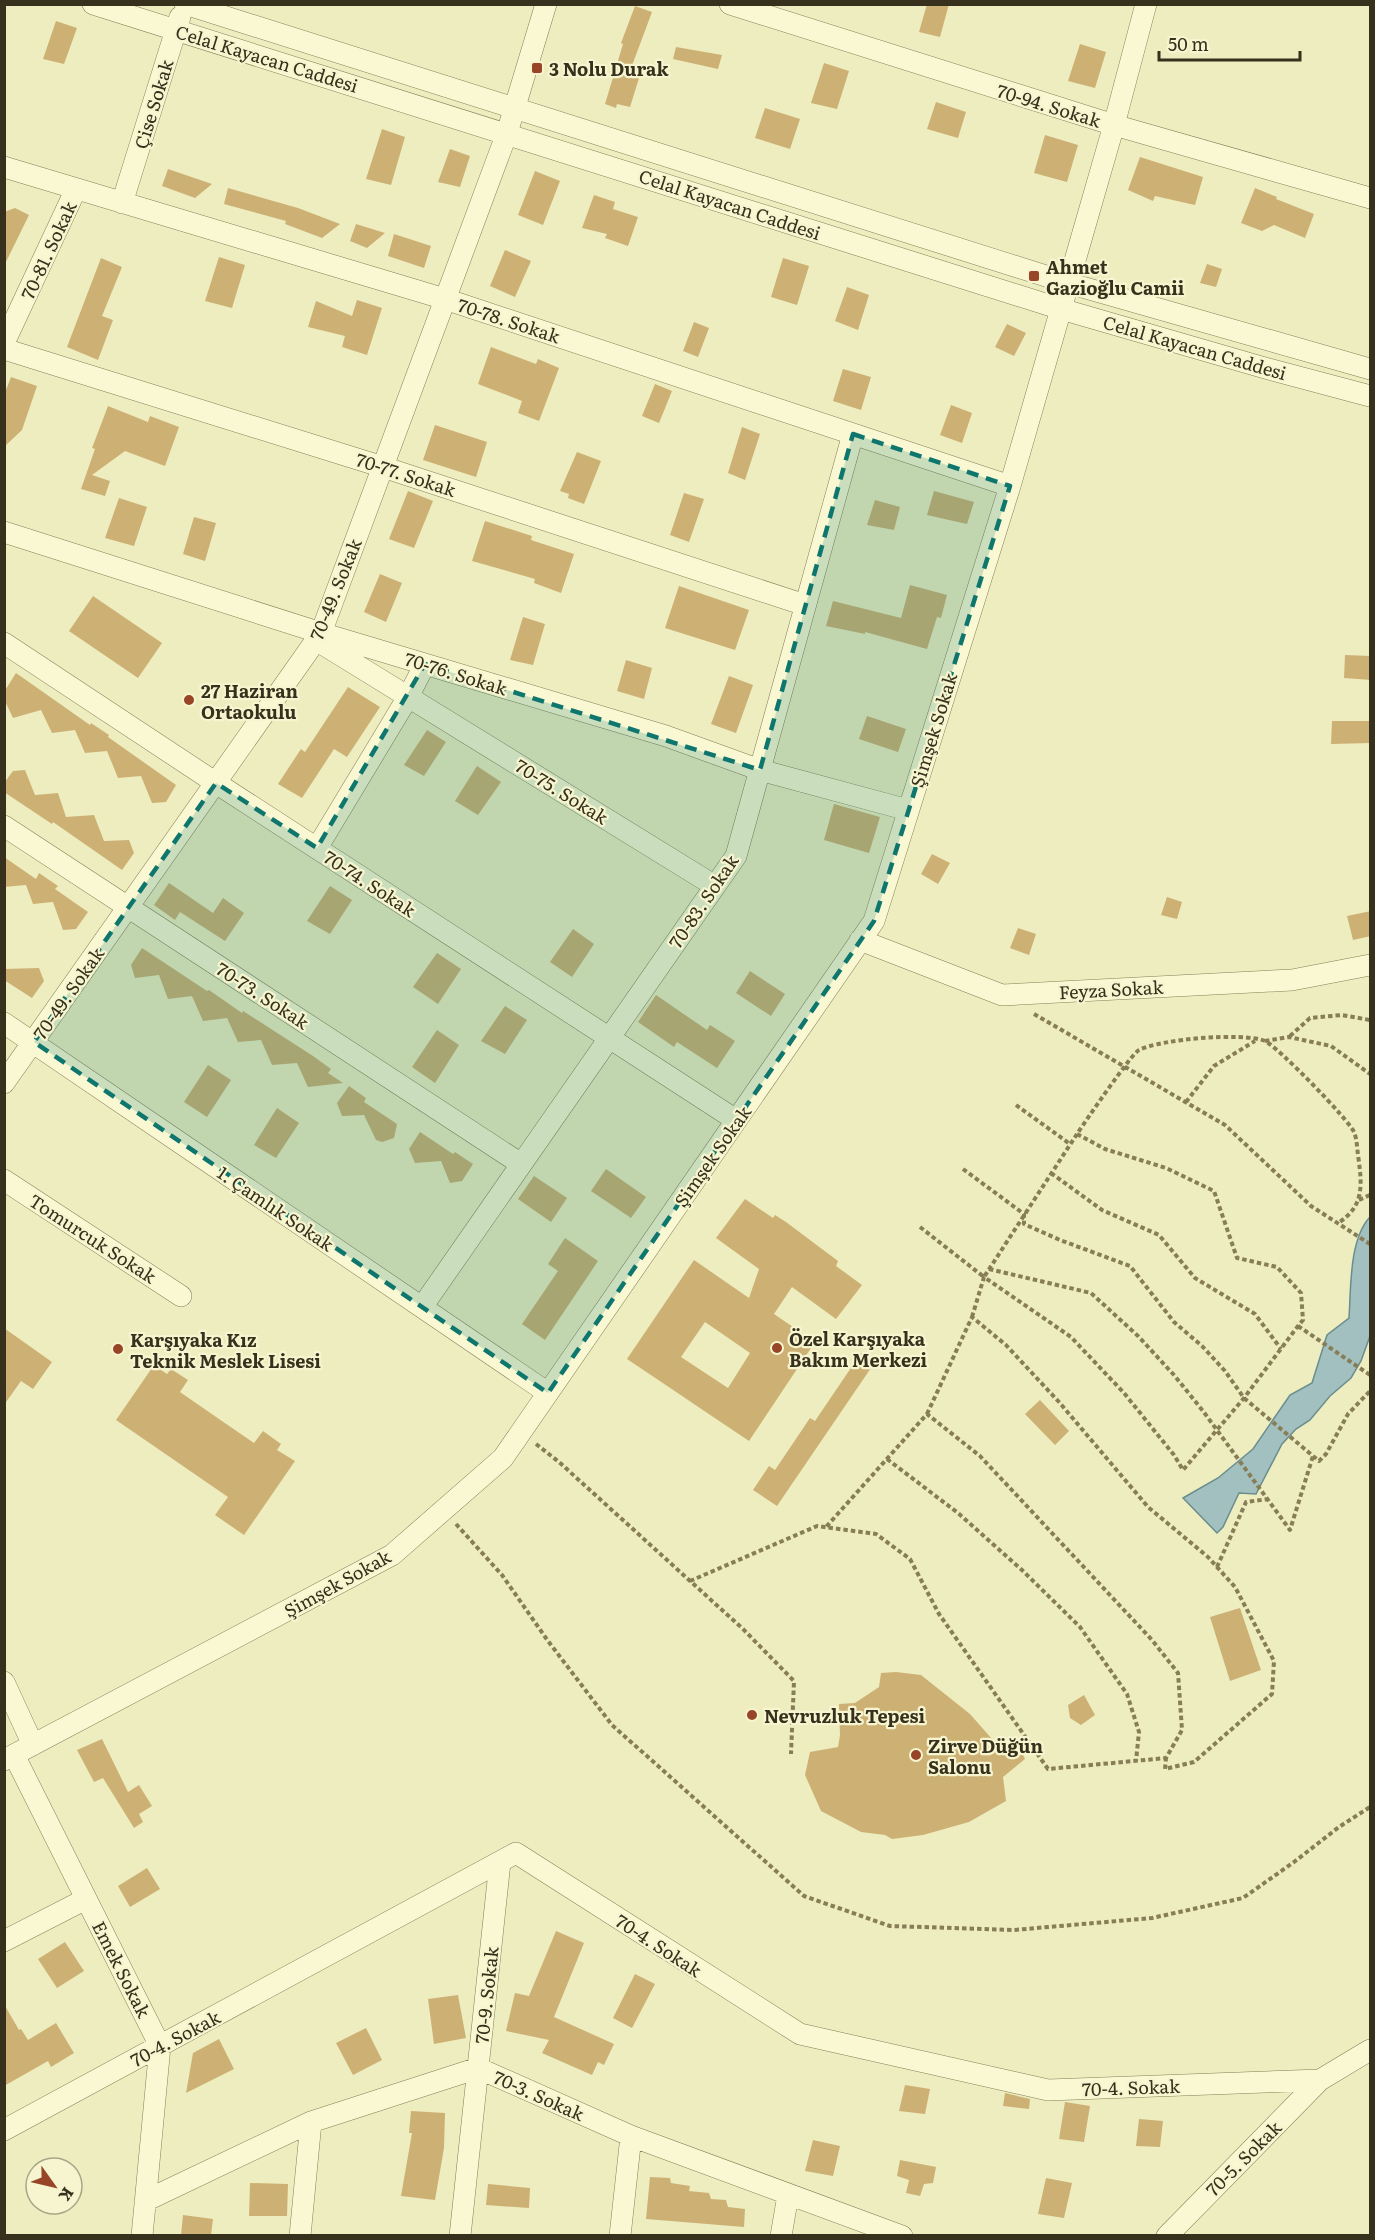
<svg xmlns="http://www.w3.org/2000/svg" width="1375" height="2240" viewBox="0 0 1375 2240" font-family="Literata,serif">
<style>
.water{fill:#a2c0bf;stroke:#6a8d8e;stroke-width:1.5}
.building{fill:#cdb174;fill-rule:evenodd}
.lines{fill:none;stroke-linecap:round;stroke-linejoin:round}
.minor-casing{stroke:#877e57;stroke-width:22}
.path{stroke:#877e57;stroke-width:4;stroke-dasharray:4.5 3;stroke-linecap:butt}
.minor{stroke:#f9f8d2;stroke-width:21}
.marked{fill:#0f766e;fill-opacity:0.2;stroke:#0f766e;stroke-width:4.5;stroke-dasharray:12 8;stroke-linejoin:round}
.poi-dot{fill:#974427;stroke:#f6f5cf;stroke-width:2}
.labels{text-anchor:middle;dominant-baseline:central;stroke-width:4.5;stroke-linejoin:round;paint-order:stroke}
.street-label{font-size:18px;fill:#36301c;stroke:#f6f5cf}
.poi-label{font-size:18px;font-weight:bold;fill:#36301c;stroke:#f6f5cf;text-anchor:start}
</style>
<rect width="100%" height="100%" fill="#eeedbf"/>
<!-- water -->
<path class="water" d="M 1370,1217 L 1370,1336 L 1361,1361 L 1351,1378 L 1330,1396 L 1310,1420 L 1296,1429 L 1282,1444 L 1256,1494 L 1239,1493 L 1223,1527 L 1217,1533 L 1183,1498 L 1218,1478 L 1253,1449 L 1290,1395 L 1312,1383 L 1327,1335 L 1349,1318 C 1351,1289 1349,1239 1370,1217 Z"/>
<!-- building -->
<path class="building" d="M 927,4 L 949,4 L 940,37 L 919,32 Z
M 635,6 L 652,12 L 630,71 L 640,75 L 630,107 L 617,104 L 616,108 L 605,104 L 623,44 L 621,43 Z
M 56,21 L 77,28 L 64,64 L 43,59 Z
M 1080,44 L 1106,52 L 1095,88 L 1068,81 Z
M 676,47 L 722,55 L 718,69 L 673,59 Z
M 824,63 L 849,71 L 837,109 L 811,103 Z
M 936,102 L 966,112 L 958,138 L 927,129 Z
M 765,108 L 800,119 L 790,149 L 755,138 Z
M 382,129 L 405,137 L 391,185 L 366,179 Z
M 1045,135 L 1078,145 L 1067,182 L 1034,173 Z
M 450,149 L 470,156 L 460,187 L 438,182 Z
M 1140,157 L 1203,177 L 1195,205 L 1155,196 L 1153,201 L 1128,190 Z
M 168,169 L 212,184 L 195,198 L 162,186 Z
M 535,171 L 560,181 L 543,225 L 518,215 Z
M 228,188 L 298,208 L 340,224 L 322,238 L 285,224 L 286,221 L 224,204 Z
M 1255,188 L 1277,197 L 1276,199 L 1314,214 L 1305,238 L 1274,225 L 1262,231 L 1241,223 Z
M 594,195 L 615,202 L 613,209 L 638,217 L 628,246 L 605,238 L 607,234 L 582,228 Z
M 15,208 L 29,215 L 4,266 L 4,212 Z
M 356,224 L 385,233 L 367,248 L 350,241 Z
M 394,234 L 431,246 L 424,268 L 388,256 Z
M 505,250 L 531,261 L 515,297 L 490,286 Z
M 219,257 L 245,265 L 232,308 L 205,301 Z
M 101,258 L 122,267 L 102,316 L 113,320 L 98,360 L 67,347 Z
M 783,258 L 809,266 L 797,305 L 771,297 Z
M 1207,264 L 1222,269 L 1216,287 L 1200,283 Z
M 847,287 L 869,295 L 858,330 L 835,321 Z
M 357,300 L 382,308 L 367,355 L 342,347 L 345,336 L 308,327 L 316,301 L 352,316 Z
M 694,322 L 709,328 L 698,357 L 683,351 Z
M 1007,324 L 1026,333 L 1014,356 L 995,347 Z
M 491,347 L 536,364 L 538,359 L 559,368 L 539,421 L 518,413 L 522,401 L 478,384 Z
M 843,369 L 871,377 L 861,410 L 833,401 Z
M 11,377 L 37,386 L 22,430 L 4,447 L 4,395 Z
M 655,384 L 672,391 L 659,423 L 642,416 Z
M 951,405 L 972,413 L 962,443 L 940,435 Z
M 108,406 L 148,422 L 150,416 L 179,427 L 165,466 L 125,451 L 92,475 L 110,481 L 105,496 L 81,489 L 95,449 L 92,448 Z
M 435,425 L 487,442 L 476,477 L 423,460 Z
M 742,427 L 760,434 L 745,480 L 728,473 Z
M 577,452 L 601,461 L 584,504 L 568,498 L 569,494 L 560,491 Z
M 408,491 L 433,501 L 414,548 L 389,539 Z
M 934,491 L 974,502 L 967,524 L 927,515 Z
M 684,493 L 704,499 L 689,542 L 670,535 Z
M 119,498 L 147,507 L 134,546 L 105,538 Z
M 875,500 L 900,507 L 894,530 L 867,525 Z
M 194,517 L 216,523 L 205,561 L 183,554 Z
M 485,521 L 532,536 L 531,540 L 574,554 L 561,593 L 534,583 L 535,579 L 472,561 Z
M 380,574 L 402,583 L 386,622 L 364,612 Z
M 910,585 L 947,595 L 941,618 L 937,617 L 927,649 L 865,632 L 865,634 L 826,626 L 833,601 L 901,618 Z
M 679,586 L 749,610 L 735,650 L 665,628 Z
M 93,596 L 162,643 L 138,678 L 69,631 Z
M 523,617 L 545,624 L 533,665 L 510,660 Z
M 1345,655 L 1371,656 L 1371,680 L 1344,678 Z
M 626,660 L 652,668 L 644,699 L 617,691 Z
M 16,673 L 90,725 L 91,723 L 109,735 L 108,737 L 176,785 L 166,802 L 152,803 L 141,776 L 118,778 L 107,751 L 85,753 L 75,730 L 52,733 L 41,710 L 13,718 L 4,699 L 4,692 Z
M 729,676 L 753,685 L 736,733 L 711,724 Z
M 348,687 L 380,707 L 347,757 L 334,749 L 302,798 L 278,784 L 301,749 L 305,752 Z
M 867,716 L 906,729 L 898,752 L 859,739 Z
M 1332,721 L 1371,721 L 1371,743 L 1331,744 Z
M 427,730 L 446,742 L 424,776 L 404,765 Z
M 477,766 L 501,782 L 478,815 L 455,801 Z
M 25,770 L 35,795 L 58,793 L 66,817 L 94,815 L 104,841 L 129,840 L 134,853 L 122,870 L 53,822 L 52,824 L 4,792 L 4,783 L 13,771 Z
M 834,804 L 880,817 L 869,853 L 824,840 Z
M 932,854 L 950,863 L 938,884 L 921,874 Z
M 4,857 L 36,879 L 39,873 L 58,886 L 55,889 L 88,912 L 76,929 L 63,930 L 53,902 L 33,904 L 26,885 L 4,887 Z
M 169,883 L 213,913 L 223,898 L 244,913 L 225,941 L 180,912 L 175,920 L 154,905 Z
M 330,886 L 352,900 L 330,934 L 307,921 Z
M 1167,897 L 1182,902 L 1177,919 L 1161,915 Z
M 1371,911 L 1371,936 L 1353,940 L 1347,916 Z
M 1018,928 L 1036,934 L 1029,955 L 1010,948 Z
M 573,929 L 594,944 L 572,977 L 550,962 Z
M 142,948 L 207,991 L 209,990 L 242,1013 L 243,1011 L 313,1056 L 331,1069 L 328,1073 L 343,1083 L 308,1087 L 297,1063 L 272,1065 L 261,1040 L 238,1042 L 227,1018 L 203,1021 L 192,996 L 168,999 L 159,975 L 135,978 L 131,965 Z
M 437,953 L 461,969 L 438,1004 L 413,987 Z
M 39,968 L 44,981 L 32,998 L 4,980 L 4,969 Z
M 750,971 L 785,994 L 771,1016 L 736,993 Z
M 656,995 L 707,1030 L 710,1025 L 735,1041 L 717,1068 L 677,1042 L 674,1047 L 638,1022 Z
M 505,1006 L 527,1020 L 505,1054 L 481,1041 Z
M 437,1030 L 459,1045 L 435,1083 L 412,1067 Z
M 208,1065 L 231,1080 L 207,1117 L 184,1102 Z
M 349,1086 L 366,1098 L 364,1102 L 397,1124 L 394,1138 L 382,1142 L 376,1140 L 364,1115 L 342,1116 L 337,1103 Z
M 277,1108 L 299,1123 L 276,1158 L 254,1145 Z
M 420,1132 L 453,1154 L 455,1152 L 473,1164 L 462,1181 L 450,1183 L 441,1161 L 415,1163 L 409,1149 Z
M 606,1169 L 646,1197 L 631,1218 L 591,1191 Z
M 534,1176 L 567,1198 L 551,1222 L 518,1199 Z
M 745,1199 L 773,1218 L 775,1215 L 786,1222 L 838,1261 L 836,1266 L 862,1285 L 836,1319 L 792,1287 L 774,1314 L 815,1342 L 749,1441 L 627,1359 L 694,1260 L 749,1298 L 759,1269 L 716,1238 ZM 705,1322 L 750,1353 L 728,1388 L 681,1357 Z
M 565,1238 L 598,1261 L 545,1340 L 522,1324 L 558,1271 L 548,1264 Z
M 4,1328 L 52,1362 L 33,1389 L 21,1381 L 4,1405 Z
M 861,1353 L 875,1362 L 777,1506 L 753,1490 L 769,1466 L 775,1470 L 810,1418 L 815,1421 Z
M 154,1365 L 167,1374 L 171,1369 L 188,1380 L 180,1392 L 219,1419 L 254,1443 L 263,1431 L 281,1444 L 277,1450 L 295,1461 L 244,1535 L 215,1515 L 228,1497 L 116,1420 Z
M 1040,1400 L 1069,1431 L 1055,1445 L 1025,1414 Z
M 1240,1608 L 1261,1670 L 1230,1681 L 1210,1617 Z
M 896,1672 L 921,1675 L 970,1714 L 999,1747 L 1015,1738 L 1025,1759 L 1003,1777 L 1006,1801 L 969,1822 L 923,1835 L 892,1839 L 885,1835 L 861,1832 L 821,1811 L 805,1775 L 810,1752 L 838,1747 L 840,1735 L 839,1704 L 855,1703 L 879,1687 L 881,1673 Z
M 1084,1695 L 1095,1715 L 1081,1725 L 1070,1718 L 1068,1705 Z
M 102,1739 L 128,1792 L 139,1785 L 152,1806 L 139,1814 L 143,1822 L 134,1828 L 103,1778 L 94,1782 L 77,1750 Z
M 147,1868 L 160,1889 L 130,1907 L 118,1886 Z
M 556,1931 L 584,1943 L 554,2017 L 614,2044 L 604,2065 L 598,2062 L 592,2075 L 542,2053 L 549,2040 L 506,2031 L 515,1993 L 529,1996 Z
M 65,1942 L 84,1971 L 57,1988 L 38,1959 Z
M 635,1974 L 655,1984 L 632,2028 L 613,2018 Z
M 458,1995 L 466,2038 L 434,2044 L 428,1999 Z
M 4,2004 L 19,2030 L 21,2029 L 28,2040 L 56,2023 L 74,2053 L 51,2067 L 48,2061 L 4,2086 Z
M 366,2028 L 382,2060 L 353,2075 L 336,2043 Z
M 219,2039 L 234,2069 L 186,2093 L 193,2053 Z
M 905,2085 L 930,2089 L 925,2114 L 899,2111 Z
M 1005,2093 L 1030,2099 L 1029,2109 L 1003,2106 Z
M 1065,2102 L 1090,2106 L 1084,2142 L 1059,2139 Z
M 411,2111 L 445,2113 L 444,2148 L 435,2200 L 401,2196 L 412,2133 L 409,2133 Z
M 1139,2119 L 1163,2121 L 1160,2147 L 1136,2146 Z
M 813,2140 L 840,2146 L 833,2176 L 805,2171 Z
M 900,2160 L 936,2167 L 933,2183 L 924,2184 L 920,2196 L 906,2193 L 909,2180 L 897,2176 Z
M 650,2177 L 670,2178 L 671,2183 L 690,2186 L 689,2191 L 709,2193 L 711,2199 L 726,2200 L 728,2207 L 745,2209 L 744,2227 L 646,2219 Z
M 1046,2178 L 1072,2183 L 1064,2218 L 1038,2214 Z
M 250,2183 L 288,2184 L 287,2216 L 249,2216 Z
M 488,2184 L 530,2188 L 529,2208 L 486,2205 Z
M 183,2215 L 213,2219 L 211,2235 L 181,2235 Z"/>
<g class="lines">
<!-- minor casing -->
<g class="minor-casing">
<path id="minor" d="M 93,4 L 1061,309 L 1265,368 L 1370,396
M 185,4 L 1068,283 L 1370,369
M 730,4 L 1114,125 L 1370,198
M 4,167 L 445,299 L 1010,486
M 122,203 L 180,17
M 4,343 L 76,189
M 4,349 L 383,467 L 805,605
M 4,532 L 321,633 L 666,736 L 760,770 L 908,810
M 316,640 L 715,886
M 4,643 L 216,783 L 736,1120
M 4,826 L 521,1164
M 317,848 L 408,697 L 425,664
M 860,940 L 1002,995 L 1292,980 L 1370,965
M 4,1023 L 548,1393
M 4,1083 L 321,633 L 507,133 L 546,4
M 4,1180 L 181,1296
M 422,1307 L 736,856 L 853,434
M 4,1682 L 33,1745
M 14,1755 L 160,2046 L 142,2236
M 4,1760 L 392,1555 L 503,1458 L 874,921 L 1010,486 L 1114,125 L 1146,4
M 4,1941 L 86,1899
M 4,2130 L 516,1853 L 800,2034 L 1048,2090 L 1320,2080 L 1370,2050
M 145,2201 L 311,2122 L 478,2068 L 631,2136 L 902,2236
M 300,2236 L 311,2122
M 460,2236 L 500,1862
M 620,2236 L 631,2136
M 781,2236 L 788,2195
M 1167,2236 L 1320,2080"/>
</g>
<!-- path -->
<path class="path" d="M 1034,1014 L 1225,1125 L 1311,1206 L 1370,1244
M 1290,1036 L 1310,1018 L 1342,1015 L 1370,1020
M 1265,1041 L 1289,1037 L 1331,1046 L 1370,1074
M 1186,1102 L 1214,1066 L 1255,1041
M 1016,1105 L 1070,1144
M 963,1169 L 1024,1214 L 1024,1224 L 1060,1240 L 1130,1266 L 1174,1322 L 1202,1346 L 1225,1371 L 1244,1398 L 1319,1461 L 1326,1454 L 1348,1414 L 1370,1391
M 1051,1173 L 1102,1210 L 1159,1235 L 1195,1278 L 1255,1314 L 1281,1349
M 1359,1200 L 1370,1195
M 920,1227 L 984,1277 L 1077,1134
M 989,1269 L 1091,1293 L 1138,1336 L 1174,1375 L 1203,1411 L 1290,1530 L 1313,1456
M 972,1317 L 984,1277 L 1071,1337 L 1124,1393 L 1174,1455 L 1183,1470 L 1244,1398 L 1298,1326 L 1303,1320 L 1301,1293 L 1277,1267 L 1237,1258 L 1214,1191 L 1166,1168 L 1105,1149 L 1077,1134 C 1085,1122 1132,1053 1139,1050 C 1161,1039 1243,1032 1265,1041 C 1278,1047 1349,1120 1354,1132 C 1357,1139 1357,1148 1358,1155 C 1362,1184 1365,1206 1338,1223
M 1298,1326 L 1370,1375
M 927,1414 L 972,1317 L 1006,1345 L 1059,1402 L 1148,1507 L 1208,1557 L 1235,1587 L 1274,1661 L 1272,1694 L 1194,1762 L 1165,1769 L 1166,1758
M 536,1444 L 559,1462 L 743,1629 L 794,1681 L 791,1754
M 887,1459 L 958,1513 L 1022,1570 L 1080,1627 L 1127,1694 L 1139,1732 L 1136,1761
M 456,1524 L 502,1575 L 548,1641 L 612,1725 L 804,1896 L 890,1926 L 1014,1930 L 1152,1918 L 1243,1898 L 1294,1862 L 1339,1827 L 1370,1807
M 1217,1567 L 1246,1502 L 1268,1499
M 690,1581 L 817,1526 L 876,1534 L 910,1559 L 939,1614 L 1048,1769 L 1166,1758 L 1182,1730 L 1178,1673 L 1152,1640 L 980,1456 L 927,1414 L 826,1527"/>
<!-- minor -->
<use href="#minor" class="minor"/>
</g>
<!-- marked area -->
<path class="marked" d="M 853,434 L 1010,486 L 874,921 L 548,1393 L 34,1042 L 216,783 L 317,848 L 425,664 L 760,770 Z"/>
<!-- markers -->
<g class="poi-dot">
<rect x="531" y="62" width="12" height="12" rx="3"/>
<rect x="1028" y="270" width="12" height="12" rx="3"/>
<circle cx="189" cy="700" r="6"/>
<circle cx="777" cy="1348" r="6"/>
<circle cx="118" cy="1349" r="6"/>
<circle cx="752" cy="1715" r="6"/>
<circle cx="916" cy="1755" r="6"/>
</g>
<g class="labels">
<!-- street labels -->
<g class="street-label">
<text transform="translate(267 58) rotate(17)">Celal Kayacan Caddesi</text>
<text transform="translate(153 104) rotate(-73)">Çise Sokak</text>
<text transform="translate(1049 105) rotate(17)">70-94. Sokak</text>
<text transform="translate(730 204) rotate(18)">Celal Kayacan Caddesi</text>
<text transform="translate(48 250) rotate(-65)">70-81. Sokak</text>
<text transform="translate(509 320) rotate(18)">70-78. Sokak</text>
<text transform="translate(1195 347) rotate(16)">Celal Kayacan Caddesi</text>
<text transform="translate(406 474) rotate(18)">70-77. Sokak</text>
<text transform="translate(335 589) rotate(-68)">70-49. Sokak</text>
<text transform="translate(456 673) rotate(17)">70-76. Sokak</text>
<text transform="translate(933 730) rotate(-73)">Şimşek Sokak</text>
<text transform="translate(562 791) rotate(32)">70-75. Sokak</text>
<text transform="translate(370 883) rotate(33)">70-74. Sokak</text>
<text transform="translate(703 901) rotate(-56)">70-83. Sokak</text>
<text transform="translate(1111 989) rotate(-3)">Feyza Sokak</text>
<text transform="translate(68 993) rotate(-55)">70-49. Sokak</text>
<text transform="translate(263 995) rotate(33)">70-73. Sokak</text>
<text transform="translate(712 1156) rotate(-55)">Şimşek Sokak</text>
<text transform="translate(276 1208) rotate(34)">1. Çamlık Sokak</text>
<text transform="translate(93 1238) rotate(33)">Tomurcuk Sokak</text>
<text transform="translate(337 1583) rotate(-29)">Şimşek Sokak</text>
<text transform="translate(659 1945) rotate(33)">70-4. Sokak</text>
<text transform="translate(122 1969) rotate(63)">Emek Sokak</text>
<text transform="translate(486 1995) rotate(-84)">70-9. Sokak</text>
<text transform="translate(175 2038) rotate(-28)">70-4. Sokak</text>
<text transform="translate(1131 2087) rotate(-2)">70-4. Sokak</text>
<text transform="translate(539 2095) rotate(24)">70-3. Sokak</text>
<text transform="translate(1243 2158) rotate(-45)">70-5. Sokak</text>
</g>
<!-- poi labels -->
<g class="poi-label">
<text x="549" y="68">3 Nolu Durak</text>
<text x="1046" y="266">Ahmet<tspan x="1046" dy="21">Gazioğlu Camii</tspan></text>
<text x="201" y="690">27 Haziran<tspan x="201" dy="21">Ortaokulu</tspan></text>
<text x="789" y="1338">Özel Karşıyaka<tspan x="789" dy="21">Bakım Merkezi</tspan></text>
<text x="130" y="1339">Karşıyaka Kız<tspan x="130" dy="21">Teknik Meslek Lisesi</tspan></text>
<text x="764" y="1715">Nevruzluk Tepesi</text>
<text x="928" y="1745">Zirve Düğün<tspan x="928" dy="21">Salonu</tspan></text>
</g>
</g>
<!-- border -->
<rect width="1375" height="2240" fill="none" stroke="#36301c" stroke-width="12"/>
<!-- north arrow -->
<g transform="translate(54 2186) rotate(124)"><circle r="28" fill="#f6f5cf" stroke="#a9a687" stroke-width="1.5"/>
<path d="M0-4.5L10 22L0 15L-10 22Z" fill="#974427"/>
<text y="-9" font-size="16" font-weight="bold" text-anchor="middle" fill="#36301c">K</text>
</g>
<!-- scale -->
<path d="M1159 51v9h141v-9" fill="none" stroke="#36301c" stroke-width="3"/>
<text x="1168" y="51" font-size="18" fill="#36301c" stroke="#f6f5cf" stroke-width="4.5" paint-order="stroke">50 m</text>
</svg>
